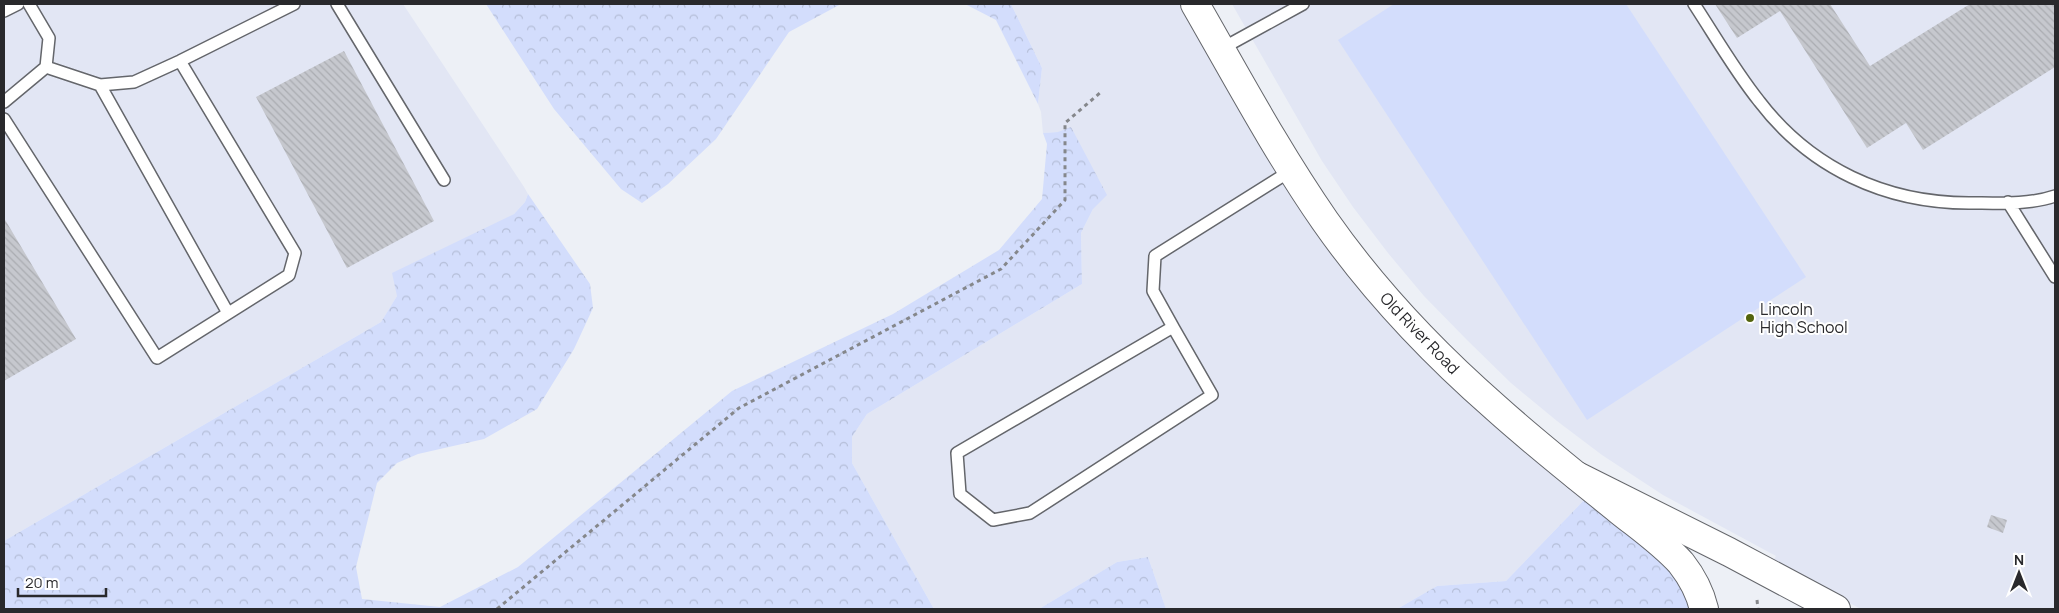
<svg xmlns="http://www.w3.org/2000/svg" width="2059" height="613" viewBox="0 0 2059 613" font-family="Manrope,sans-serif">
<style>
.built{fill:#e2e6f4}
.forest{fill:url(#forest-crowns)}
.pitch{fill:#d3ddfc}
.building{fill:url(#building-back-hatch)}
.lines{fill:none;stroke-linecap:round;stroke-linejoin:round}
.lane-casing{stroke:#64666b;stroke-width:14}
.secondary-casing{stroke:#64666b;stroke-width:30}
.primary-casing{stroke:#64666b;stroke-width:30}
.path{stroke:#85878b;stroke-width:3;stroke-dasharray:4 4;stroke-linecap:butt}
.lane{stroke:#fff;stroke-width:11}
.secondary{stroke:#fff;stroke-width:28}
.primary{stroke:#fff;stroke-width:28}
.poi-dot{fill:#53640d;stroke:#fff;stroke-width:2}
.labels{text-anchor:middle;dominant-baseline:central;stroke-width:4;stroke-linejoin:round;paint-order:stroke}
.poi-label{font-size:16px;fill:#29292c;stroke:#fff;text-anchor:start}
.street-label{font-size:16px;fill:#29292c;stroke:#fff}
</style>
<defs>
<pattern id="forest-crowns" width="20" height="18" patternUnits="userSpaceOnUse" patternTransform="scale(1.25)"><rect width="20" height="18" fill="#d3ddfc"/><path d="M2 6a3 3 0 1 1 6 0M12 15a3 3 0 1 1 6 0" fill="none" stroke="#b5bed8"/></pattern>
<pattern id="building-back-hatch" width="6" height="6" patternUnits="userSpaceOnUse" patternTransform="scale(1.25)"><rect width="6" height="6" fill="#c6c8ce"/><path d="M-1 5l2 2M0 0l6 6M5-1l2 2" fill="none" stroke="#aaacb1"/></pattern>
</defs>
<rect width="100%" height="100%" fill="#edf0f6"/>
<!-- built -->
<path class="built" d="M 4,4 L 403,4 L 524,187 L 528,194 L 525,202 L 514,214 L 397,296 L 381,322 L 4,541 Z
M 1011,4 L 1189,4 L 1309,200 L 1587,497 L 1506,581 L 1437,586 L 1397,609 L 1166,609 L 1148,557 L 1117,562 L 1039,609 L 934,609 L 852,463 L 852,437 L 867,414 L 1082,284 L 1081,233 L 1093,209 L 1058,132 L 1043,133 L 1041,112 L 1038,104 L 1042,68 Z
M 1232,4 L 2055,4 L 2055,609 L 1861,609 L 1772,563 L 1776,556 L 1663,495 L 1602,455 L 1557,421 L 1511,383 L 1467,340 L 1424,296 L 1388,253 L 1353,207 L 1322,161 Z"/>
<!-- forest -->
<path class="forest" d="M 486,4 L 841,4 L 789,32 L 716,139 L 668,184 L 642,203 L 621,189 L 554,109 Z
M 965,4 L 1011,4 L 1042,68 L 1038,104 L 996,20 Z
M 1071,127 L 1107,195 L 1093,209 L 1081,233 L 1082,284 L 867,414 L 852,437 L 852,463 L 934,609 L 4,609 L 4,541 L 381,322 L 397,296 L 392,273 L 514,214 L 525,202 L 528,194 L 590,284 L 593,308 L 574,349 L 537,409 L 484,439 L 418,454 L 397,463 L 377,483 L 356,567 L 362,599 L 440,607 L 518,567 L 732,391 L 893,314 L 999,250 L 1042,199 L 1047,144 L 1043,133 L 1058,132 Z
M 1587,497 L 1675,572 L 1691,609 L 1397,609 L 1437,586 L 1506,581 Z
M 1148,557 L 1166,609 L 1039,609 L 1117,562 Z"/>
<!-- pitch -->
<path class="pitch" d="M 1394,4 L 1626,4 L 1806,277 L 1587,420 L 1338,40 Z"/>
<!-- building -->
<path class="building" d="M 1715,4 L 1830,4 L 1870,66 L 1970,4 L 2055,4 L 2055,67 L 1923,150 L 1906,123 L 1867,148 L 1780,11 L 1737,38 Z
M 344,51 L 434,221 L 347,268 L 256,97 Z
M 4,218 L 76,339 L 4,381 Z
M 1991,515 L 2007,520 L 2003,533 L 1987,527 Z"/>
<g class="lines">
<!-- lane casing -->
<g class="lane-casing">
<path id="lane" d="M 337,4 L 444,180
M 1694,4 C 1715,36 1735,71 1759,101 C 1810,168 1885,203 1969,203 C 1996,203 2029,205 2055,196
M 4,11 L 18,4
M 1221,49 L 1303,4
M 46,67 L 100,85 L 134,82 L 180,61 L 294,4
M 100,85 L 228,313
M 4,102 L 46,67 L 49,38 L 29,4
M 4,119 L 157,358 L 289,275 L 295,253 L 180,61
M 2008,202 L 2055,277
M 1173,327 L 1212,395 L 1030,513 L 993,520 L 960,494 L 957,453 L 1173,327 L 1153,291 L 1155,256 L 1292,170"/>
</g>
<!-- secondary casing -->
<g class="secondary-casing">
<path id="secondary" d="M 1195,4 C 1237,77 1277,152 1325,221 C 1374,291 1432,352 1496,408 C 1536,444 1578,477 1620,511 C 1640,527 1663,543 1681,563 C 1692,577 1700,592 1704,609"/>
</g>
<!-- primary casing -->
<g class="primary-casing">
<path id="primary" d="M 1577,476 L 1729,552 L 1836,609"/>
</g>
<!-- path -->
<path class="path" d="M 1757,600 L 1758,609
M 497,609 L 739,408 L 1001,269 L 1065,200 L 1065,123 L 1101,92"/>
<!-- lane -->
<use href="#lane" class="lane"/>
<!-- secondary -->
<use href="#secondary" class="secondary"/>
<!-- primary -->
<use href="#primary" class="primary"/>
</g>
<!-- markers -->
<circle class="poi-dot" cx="1750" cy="318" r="5"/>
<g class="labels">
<!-- poi labels -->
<g class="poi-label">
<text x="1760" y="309">Lincoln<tspan x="1760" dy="18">High School</tspan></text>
</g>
<!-- street labels -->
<g class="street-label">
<text transform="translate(1420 333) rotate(46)">Old River Road</text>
</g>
</g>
<!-- border -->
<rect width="2059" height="613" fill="none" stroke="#29292c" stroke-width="10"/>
<!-- north arrow -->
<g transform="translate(2019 573)" stroke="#ffffff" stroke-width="4" paint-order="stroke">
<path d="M0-4L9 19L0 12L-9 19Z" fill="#29292c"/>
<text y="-8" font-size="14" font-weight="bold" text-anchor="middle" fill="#29292c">N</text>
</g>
<!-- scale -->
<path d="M18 588v8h88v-8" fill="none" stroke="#29292c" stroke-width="2.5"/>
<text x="25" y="588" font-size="15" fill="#29292c" stroke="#ffffff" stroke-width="4" paint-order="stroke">20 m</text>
</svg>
